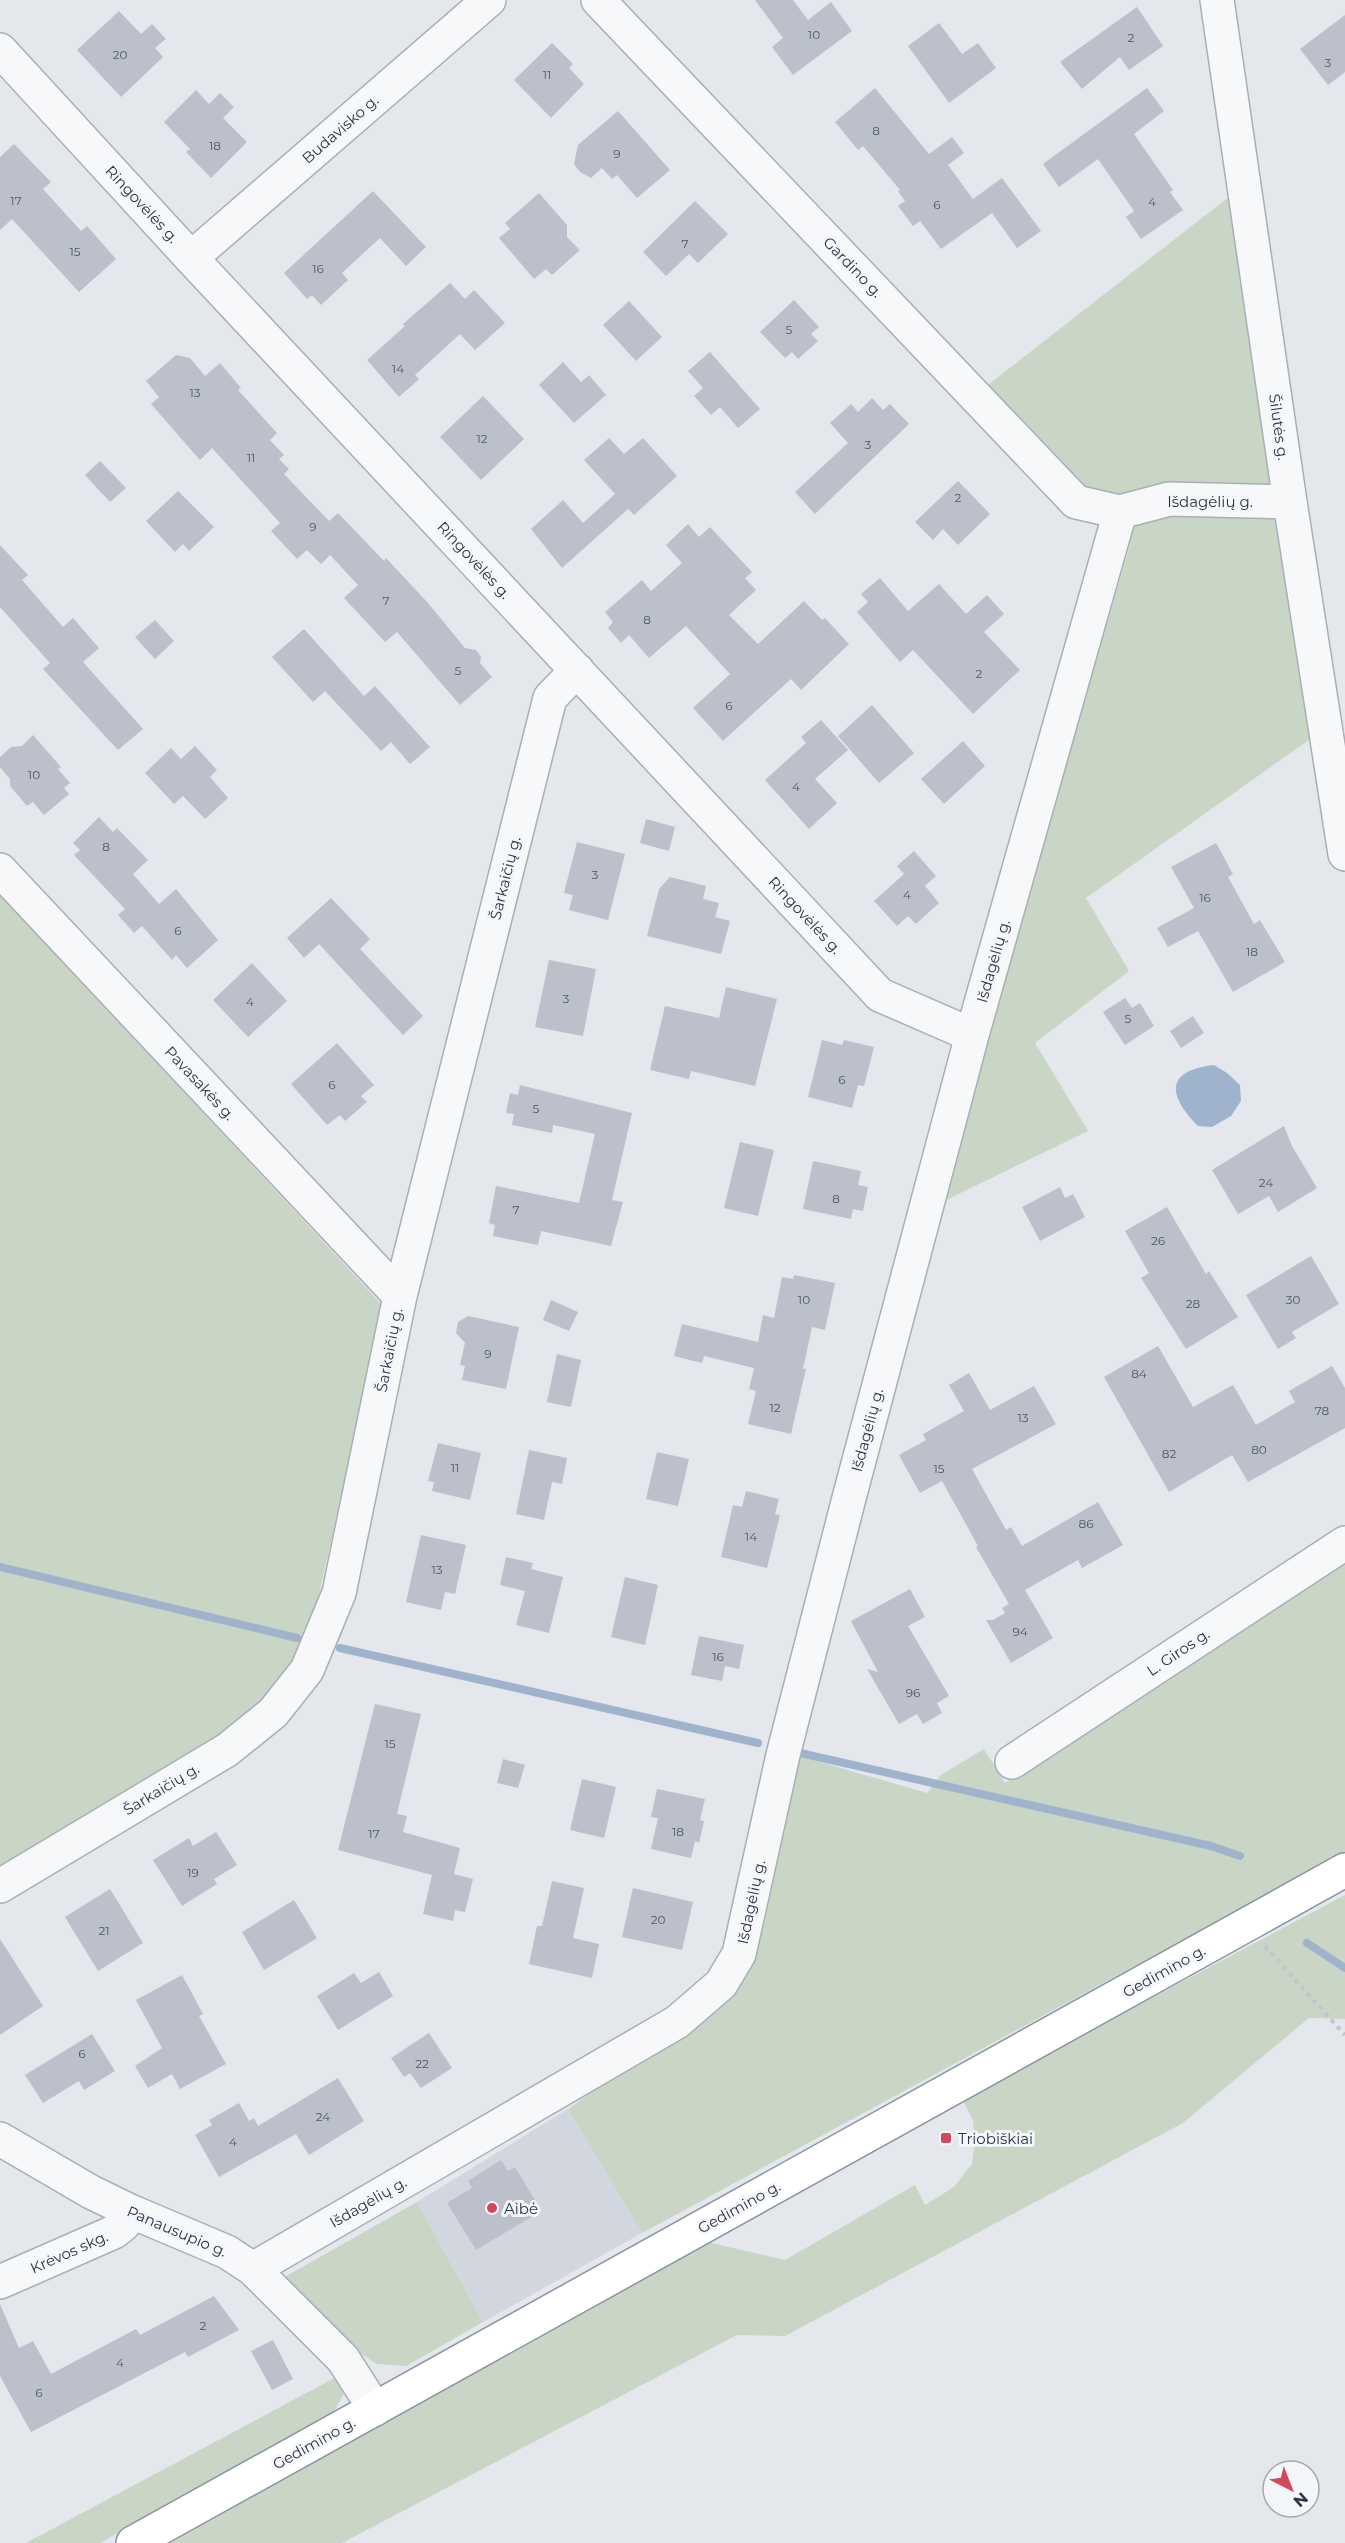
<svg xmlns="http://www.w3.org/2000/svg" width="1345" height="2543" viewBox="0 0 1345 2543" font-family="Montserrat,sans-serif">
<style>
.built{fill:#d2d6de}
.green{fill:#c9d6c5}
.water{fill:#9fb4cc}
.lines{fill:none;stroke-linecap:round;stroke-linejoin:round}
.stream{stroke:#9fb4cc;stroke-width:8}
.building{fill:#bbc0ca}
.minor-casing{stroke:#a9aeb7;stroke-width:36}
.highway-casing{stroke:#8b94a3;stroke-width:36}
.path{stroke:#c2c5cb;stroke-width:4;stroke-dasharray:4.5 4.5;stroke-linecap:butt}
.minor{stroke:#f7f8fa;stroke-width:33}
.highway{stroke:#fff;stroke-width:33}
.poi-dot{fill:#d1495b;stroke:#f4f6f9;stroke-width:2}
.labels{text-anchor:middle;dominant-baseline:central;stroke-width:6;stroke-linejoin:round;paint-order:stroke}
.number-label{font-size:12px;fill:#4f5766}
.street-label{font-size:15px;fill:#2b3445;stroke:#f4f6f9}
.poi-label{font-size:15px;fill:#2b3445;stroke:#f4f6f9;text-anchor:start}
</style>
<rect width="100%" height="100%" fill="#e4e7ec"/>
<!-- built -->
<path class="built" d="M 568,2109 L 642,2233 L 483,2322 L 417,2202 Z"/>
<!-- green -->
<path class="green" d="M 1234,193 L 1310,739 L 1086,898 L 1129,971 L 1035,1043 L 1088,1131 L 938,1204 L 1130,545 L 984,388 Z
M 0,895 L 385,1308 L 306,1650 L 271,1701 L 200,1753 L 0,1869 Z
M 1345,1558 L 1345,1852 L 642,2233 L 568,2109 L 736,1991 L 760,1939 L 796,1755 L 927,1793 L 941,1775 L 984,1749 L 1005,1783 Z
M 1345,1895 L 1345,2019 L 1309,2018 L 1183,2123 L 785,2336 L 737,2335 L 342,2543 L 171,2543 L 707,2242 L 785,2260 L 915,2185 L 925,2205 L 954,2187 L 972,2164 L 975,2141 L 973,2120 L 962,2099 Z
M 417,2202 L 483,2322 L 406,2366 L 377,2364 L 358,2352 L 283,2278 Z
M 340,2375 L 344,2393 L 333,2414 L 100,2543 L 26,2543 Z"/>
<!-- water -->
<path class="water" d="M 1214,1065 L 1227,1073 L 1240,1085 L 1241,1101 L 1231,1116 L 1212,1127 L 1198,1126 C 1168,1096 1164,1071 1214,1065 Z"/>
<g class="lines">
<!-- stream -->
<path class="stream" d="M 0,1567 L 297,1638
M 340,1648 L 758,1743
M 800,1753 L 1211,1846 L 1240,1856
M 1307,1943 L 1345,1968"/>
</g>
<!-- building -->
<path class="building" d="M 755,0 L 793,0 L 808,20 L 831,2 L 852,31 L 793,75 L 772,47 L 783,38 Z
M 1137,7 L 1163,46 L 1129,70 L 1120,57 L 1082,89 L 1060,62 Z
M 119,11 L 141,34 L 152,24 L 166,39 L 155,48 L 163,57 L 121,97 L 77,50 Z
M 1345,15 L 1345,72 L 1328,85 L 1300,49 Z
M 939,23 L 962,54 L 978,43 L 996,68 L 949,103 L 908,46 Z
M 552,43 L 573,64 L 569,68 L 584,84 L 551,118 L 514,80 Z
M 875,88 L 929,154 L 952,137 L 964,153 L 948,165 L 973,199 L 1002,178 L 1041,231 L 1017,248 L 992,213 L 941,249 L 920,221 L 913,226 L 898,206 L 905,201 L 898,191 L 900,190 L 863,146 L 858,150 L 835,122 Z
M 1147,88 L 1164,111 L 1134,134 L 1173,190 L 1170,192 L 1183,210 L 1141,239 L 1126,217 L 1134,211 L 1098,159 L 1059,187 L 1043,164 Z
M 196,90 L 209,104 L 220,93 L 234,107 L 223,118 L 247,142 L 211,178 L 186,152 L 190,149 L 164,122 Z
M 618,111 L 670,170 L 637,198 L 617,175 L 612,179 L 602,168 L 591,178 L 580,172 L 574,164 L 578,145 Z
M 14,144 L 51,182 L 43,189 L 81,231 L 87,226 L 116,259 L 79,292 L 12,219 L 0,230 L 0,157 Z
M 373,191 L 426,247 L 406,266 L 380,238 L 342,273 L 348,280 L 321,305 L 312,295 L 307,299 L 284,273 Z
M 539,193 L 567,225 L 567,237 L 580,250 L 552,275 L 546,269 L 534,279 L 499,238 L 510,229 L 505,223 Z
M 695,201 L 728,234 L 698,263 L 689,254 L 666,276 L 643,252 Z
M 450,283 L 465,299 L 474,290 L 505,323 L 475,350 L 460,334 L 415,375 L 419,379 L 399,397 L 367,360 L 405,326 L 403,324 Z
M 794,300 L 819,327 L 811,334 L 818,341 L 798,359 L 792,352 L 785,358 L 760,332 Z
M 629,301 L 662,337 L 636,361 L 603,325 Z
M 710,352 L 760,409 L 738,428 L 720,407 L 711,415 L 694,396 L 703,388 L 688,371 Z
M 176,355 L 190,358 L 205,376 L 220,363 L 241,388 L 238,390 L 277,433 L 270,440 L 284,455 L 279,459 L 289,469 L 284,474 L 329,521 L 338,513 L 384,561 L 386,558 L 428,603 L 465,648 L 476,650 L 481,657 L 480,663 L 492,677 L 460,705 L 397,632 L 385,642 L 344,598 L 358,585 L 330,555 L 321,564 L 307,550 L 297,559 L 271,531 L 280,523 L 212,448 L 200,460 L 151,404 L 159,397 L 146,381 Z
M 563,362 L 581,382 L 589,375 L 606,395 L 574,423 L 539,385 Z
M 483,396 L 524,439 L 481,480 L 440,437 Z
M 872,398 L 883,410 L 890,404 L 909,424 L 815,514 L 795,492 L 848,443 L 830,423 L 851,404 L 858,412 Z
M 609,438 L 624,454 L 643,438 L 677,476 L 634,515 L 628,509 L 562,568 L 531,529 L 563,500 L 583,523 L 615,494 L 584,460 Z
M 100,461 L 126,488 L 110,502 L 85,475 Z
M 958,481 L 990,514 L 958,545 L 943,529 L 933,540 L 915,522 Z
M 178,491 L 214,527 L 189,551 L 183,544 L 175,552 L 146,521 Z
M 688,524 L 699,537 L 710,527 L 752,572 L 745,578 L 756,590 L 729,615 L 758,644 L 804,601 L 822,620 L 825,618 L 849,644 L 801,690 L 791,679 L 723,741 L 693,708 L 730,674 L 686,626 L 649,658 L 629,635 L 621,643 L 608,628 L 613,622 L 605,612 L 642,580 L 651,591 L 682,563 L 666,545 Z
M 0,545 L 28,575 L 22,580 L 63,627 L 73,618 L 99,648 L 83,662 L 143,729 L 118,750 L 43,669 L 50,663 L 0,607 Z
M 880,578 L 908,611 L 939,584 L 966,614 L 987,595 L 1004,614 L 984,632 L 1020,670 L 973,714 L 913,650 L 900,662 L 857,612 L 868,602 L 861,594 Z
M 155,620 L 174,641 L 155,659 L 135,637 Z
M 304,629 L 364,696 L 375,686 L 430,747 L 410,764 L 391,742 L 381,751 L 325,691 L 313,702 L 272,657 Z
M 872,705 L 914,753 L 879,783 L 838,736 Z
M 821,720 L 848,750 L 815,779 L 837,803 L 809,829 L 765,780 L 806,743 L 801,737 Z
M 33,735 L 61,767 L 58,769 L 70,783 L 64,788 L 69,794 L 44,815 L 33,802 L 27,806 L 10,786 L 10,779 L 0,767 L 0,757 L 11,747 L 22,746 Z
M 963,741 L 985,766 L 944,804 L 921,779 Z
M 195,746 L 217,770 L 210,777 L 228,798 L 205,819 L 183,796 L 174,804 L 145,773 L 171,748 L 181,759 Z
M 99,817 L 113,832 L 117,828 L 148,860 L 133,874 L 159,904 L 176,889 L 218,940 L 187,968 L 176,955 L 172,960 L 142,926 L 134,933 L 118,915 L 125,909 L 74,855 L 80,850 L 73,843 Z
M 646,819 L 675,827 L 669,851 L 640,843 Z
M 577,842 L 625,854 L 608,920 L 569,910 L 573,895 L 564,893 Z
M 1216,843 L 1233,874 L 1228,877 L 1254,924 L 1260,920 L 1285,962 L 1233,992 L 1198,931 L 1168,947 L 1157,928 L 1194,908 L 1171,867 Z
M 914,851 L 936,876 L 925,886 L 939,903 L 916,924 L 908,916 L 897,926 L 874,901 L 904,874 L 897,866 Z
M 670,877 L 706,886 L 703,899 L 719,903 L 715,917 L 730,921 L 721,954 L 647,936 L 659,889 Z
M 331,898 L 370,939 L 360,949 L 423,1016 L 403,1035 L 319,944 L 304,958 L 287,938 Z
M 549,960 L 596,969 L 583,1036 L 535,1027 Z
M 252,963 L 287,1001 L 248,1037 L 213,1000 Z
M 726,987 L 777,999 L 755,1086 L 691,1071 L 689,1079 L 650,1070 L 665,1006 L 719,1018 Z
M 1125,998 L 1132,1008 L 1140,1003 L 1154,1026 L 1125,1045 L 1103,1012 Z
M 1193,1016 L 1204,1033 L 1181,1048 L 1170,1031 Z
M 822,1040 L 842,1045 L 844,1040 L 874,1047 L 864,1086 L 858,1085 L 852,1108 L 808,1097 Z
M 337,1043 L 374,1085 L 361,1096 L 367,1102 L 345,1121 L 340,1115 L 327,1125 L 291,1084 Z
M 520,1085 L 632,1113 L 612,1200 L 623,1202 L 611,1246 L 541,1231 L 538,1245 L 493,1236 L 495,1225 L 489,1223 L 496,1186 L 579,1203 L 595,1134 L 553,1125 L 552,1133 L 512,1125 L 514,1114 L 506,1113 L 510,1093 L 518,1095 Z
M 1284,1126 L 1292,1146 L 1317,1188 L 1278,1212 L 1269,1196 L 1238,1214 L 1212,1170 Z
M 740,1142 L 774,1150 L 758,1216 L 724,1208 Z
M 813,1161 L 861,1171 L 858,1185 L 868,1187 L 863,1211 L 853,1209 L 851,1219 L 803,1209 Z
M 1060,1187 L 1065,1198 L 1073,1194 L 1085,1217 L 1040,1241 L 1022,1207 Z
M 1167,1207 L 1206,1274 L 1209,1271 L 1238,1317 L 1186,1349 L 1141,1278 L 1149,1273 L 1125,1231 Z
M 1311,1256 L 1339,1304 L 1292,1332 L 1296,1338 L 1278,1349 L 1246,1295 Z
M 794,1275 L 835,1283 L 825,1330 L 812,1327 L 803,1369 L 806,1369 L 791,1434 L 748,1424 L 756,1391 L 749,1389 L 754,1368 L 704,1356 L 702,1363 L 674,1356 L 682,1324 L 758,1342 L 763,1315 L 774,1318 L 782,1277 L 793,1279 Z
M 551,1300 L 578,1312 L 569,1331 L 543,1320 Z
M 468,1316 L 519,1327 L 506,1389 L 462,1380 L 465,1366 L 460,1365 L 465,1343 L 456,1333 L 458,1322 Z
M 1158,1346 L 1193,1407 L 1233,1385 L 1256,1425 L 1295,1402 L 1289,1391 L 1332,1366 L 1345,1388 L 1345,1428 L 1248,1482 L 1232,1455 L 1169,1492 L 1104,1377 Z
M 557,1354 L 581,1360 L 571,1407 L 547,1402 Z
M 969,1373 L 990,1410 L 1034,1386 L 1056,1424 L 972,1469 L 1006,1530 L 1011,1527 L 1022,1546 L 1098,1502 L 1123,1545 L 1082,1568 L 1078,1560 L 1025,1590 L 1053,1638 L 1011,1663 L 986,1620 L 993,1620 L 1005,1613 L 1002,1608 L 1009,1604 L 976,1547 L 978,1546 L 942,1481 L 920,1493 L 899,1455 L 926,1440 L 923,1434 L 964,1411 L 949,1385 Z
M 438,1443 L 481,1453 L 470,1500 L 432,1491 L 434,1482 L 428,1481 Z
M 529,1450 L 567,1458 L 562,1484 L 552,1482 L 544,1520 L 516,1514 Z
M 657,1452 L 689,1459 L 678,1506 L 646,1499 Z
M 746,1491 L 779,1499 L 775,1514 L 780,1515 L 767,1568 L 721,1557 L 733,1505 L 742,1507 Z
M 421,1535 L 466,1545 L 455,1594 L 445,1592 L 441,1610 L 406,1602 Z
M 506,1557 L 533,1563 L 531,1569 L 563,1577 L 549,1633 L 516,1625 L 525,1591 L 500,1585 Z
M 625,1577 L 658,1585 L 645,1645 L 611,1637 Z
M 910,1589 L 925,1617 L 908,1626 L 949,1696 L 937,1703 L 942,1713 L 923,1724 L 917,1714 L 899,1724 L 867,1669 L 878,1672 L 851,1621 Z
M 699,1636 L 744,1645 L 739,1669 L 725,1666 L 722,1681 L 691,1675 Z
M 375,1704 L 421,1714 L 397,1814 L 407,1816 L 403,1832 L 460,1848 L 454,1874 L 473,1879 L 465,1912 L 455,1910 L 453,1921 L 423,1914 L 432,1875 L 338,1850 Z
M 503,1759 L 525,1765 L 518,1788 L 497,1783 Z
M 582,1779 L 616,1787 L 604,1838 L 570,1830 Z
M 657,1789 L 705,1799 L 700,1820 L 704,1821 L 699,1843 L 695,1841 L 691,1858 L 651,1849 L 658,1818 L 651,1817 Z
M 216,1832 L 237,1865 L 214,1879 L 217,1884 L 182,1906 L 153,1860 L 189,1838 L 193,1846 Z
M 552,1881 L 584,1888 L 573,1938 L 599,1944 L 592,1978 L 529,1964 L 537,1926 L 542,1926 Z
M 633,1888 L 693,1902 L 682,1950 L 622,1937 Z
M 110,1889 L 143,1943 L 98,1971 L 65,1917 Z
M 294,1900 L 317,1938 L 264,1970 L 242,1932 Z
M 0,1939 L 43,2006 L 0,2035 Z
M 379,1972 L 393,1996 L 338,2030 L 317,1996 L 354,1973 L 361,1983 Z
M 182,1975 L 203,2014 L 199,2016 L 226,2064 L 180,2089 L 172,2074 L 148,2088 L 135,2066 L 162,2048 L 136,2000 Z
M 429,2033 L 452,2068 L 421,2088 L 410,2073 L 404,2077 L 391,2058 Z
M 92,2034 L 115,2071 L 84,2090 L 79,2081 L 43,2103 L 25,2075 Z
M 338,2078 L 364,2121 L 309,2155 L 296,2134 L 219,2177 L 195,2135 L 212,2125 L 209,2120 L 239,2103 L 249,2121 L 254,2118 L 258,2126 Z
M 501,2160 L 508,2171 L 515,2167 L 538,2205 L 529,2211 L 533,2216 L 476,2250 L 447,2203 L 472,2188 L 468,2181 Z
M 214,2296 L 239,2330 L 188,2357 L 185,2352 L 31,2432 L 0,2376 L 0,2304 L 19,2348 L 33,2341 L 51,2374 L 136,2329 L 140,2335 Z
M 273,2340 L 293,2379 L 272,2390 L 251,2351 Z"/>
<g class="lines">
<!-- minor casing -->
<g class="minor-casing">
<path id="minor" d="M 598,0 L 1076,502 L 1120,512
M 1217,0 L 1290,502 L 1345,854
M 0,50 L 191,258 L 880,995 L 972,1035
M 191,258 L 489,0
M 0,870 L 400,1296
M 1012,1762 L 1345,1543
M 0,1886 L 227,1750 L 273,1713 L 307,1670 L 339,1593 L 400,1296 L 550,698 L 577,670
M 0,2139 L 91,2192 L 130,2211 L 227,2252 L 253,2269 L 343,2359 L 375,2409
M 253,2269 L 677,2022 L 721,1984 L 739,1954 L 783,1755 L 848,1502 L 972,1035 L 1120,512 L 1169,499 L 1290,502
M 0,2282 L 114,2232 L 124,2224 L 130,2211"/>
</g>
<!-- highway casing -->
<g class="highway-casing">
<path id="highway" d="M 133,2543 L 1345,1870"/>
</g>
<!-- path -->
<path class="path" d="M 1265,1946 L 1345,2035"/>
<!-- minor -->
<use href="#minor" class="minor"/>
<!-- highway -->
<use href="#highway" class="highway"/>
</g>
<!-- markers -->
<g class="poi-dot">
<rect x="940" y="2132" width="12" height="12" rx="3"/>
<circle cx="492" cy="2208" r="6"/>
</g>
<g class="labels">
<!-- number labels -->
<g class="number-label">
<text x="814" y="34">10</text>
<text x="1131" y="37">2</text>
<text x="120" y="54">20</text>
<text x="1328" y="62">3</text>
<text x="547" y="74">11</text>
<text x="876" y="130">8</text>
<text x="215" y="145">18</text>
<text x="617" y="153">9</text>
<text x="16" y="200">17</text>
<text x="1152" y="201">4</text>
<text x="937" y="204">6</text>
<text x="685" y="243">7</text>
<text x="75" y="251">15</text>
<text x="318" y="268">16</text>
<text x="789" y="329">5</text>
<text x="398" y="368">14</text>
<text x="195" y="392">13</text>
<text x="482" y="438">12</text>
<text x="868" y="444">3</text>
<text x="251" y="457">11</text>
<text x="958" y="497">2</text>
<text x="313" y="526">9</text>
<text x="386" y="600">7</text>
<text x="647" y="619">8</text>
<text x="458" y="670">5</text>
<text x="979" y="673">2</text>
<text x="729" y="705">6</text>
<text x="34" y="774">10</text>
<text x="796" y="786">4</text>
<text x="106" y="846">8</text>
<text x="595" y="874">3</text>
<text x="907" y="894">4</text>
<text x="1205" y="897">16</text>
<text x="178" y="930">6</text>
<text x="1252" y="951">18</text>
<text x="566" y="998">3</text>
<text x="250" y="1001">4</text>
<text x="1128" y="1018">5</text>
<text x="842" y="1079">6</text>
<text x="332" y="1084">6</text>
<text x="536" y="1108">5</text>
<text x="1266" y="1182">24</text>
<text x="836" y="1198">8</text>
<text x="516" y="1209">7</text>
<text x="1158" y="1240">26</text>
<text x="804" y="1299">10</text>
<text x="1293" y="1299">30</text>
<text x="1193" y="1303">28</text>
<text x="488" y="1353">9</text>
<text x="1139" y="1373">84</text>
<text x="775" y="1407">12</text>
<text x="1322" y="1410">78</text>
<text x="1023" y="1417">13</text>
<text x="1259" y="1449">80</text>
<text x="1169" y="1453">82</text>
<text x="455" y="1467">11</text>
<text x="939" y="1468">15</text>
<text x="1086" y="1523">86</text>
<text x="751" y="1536">14</text>
<text x="437" y="1569">13</text>
<text x="1020" y="1631">94</text>
<text x="718" y="1656">16</text>
<text x="913" y="1692">96</text>
<text x="390" y="1743">15</text>
<text x="678" y="1831">18</text>
<text x="374" y="1833">17</text>
<text x="193" y="1872">19</text>
<text x="658" y="1919">20</text>
<text x="104" y="1930">21</text>
<text x="82" y="2053">6</text>
<text x="422" y="2063">22</text>
<text x="323" y="2116">24</text>
<text x="233" y="2141">4</text>
<text x="203" y="2325">2</text>
<text x="120" y="2362">4</text>
<text x="39" y="2392">6</text>
</g>
<!-- street labels -->
<g class="street-label">
<text transform="translate(340 129) rotate(-41)">Budavisko g.</text>
<text transform="translate(142 204) rotate(47)">Ringovėlės g.</text>
<text transform="translate(853 267) rotate(46)">Gardino g.</text>
<text transform="translate(1279 427) rotate(82)">Šilutės g.</text>
<text x="1210" y="501">Išdagėlių g.</text>
<text transform="translate(474 560) rotate(47)">Ringovėlės g.</text>
<text transform="translate(505 878) rotate(-76)">Šarkaičių g.</text>
<text transform="translate(805 915) rotate(47)">Ringovėlės g.</text>
<text transform="translate(993 961) rotate(-74)">Išdagėlių g.</text>
<text transform="translate(200 1083) rotate(47)">Pavasakės g.</text>
<text transform="translate(389 1350) rotate(-79)">Šarkaičių g.</text>
<text transform="translate(867 1430) rotate(-75)">Išdagėlių g.</text>
<text transform="translate(1178 1652) rotate(-34)">L. Giros g.</text>
<text transform="translate(161 1789) rotate(-31)">Šarkaičių g.</text>
<text transform="translate(751 1902) rotate(-78)">Išdagėlių g.</text>
<text transform="translate(1164 1971) rotate(-29)">Gedimino g.</text>
<text transform="translate(368 2202) rotate(-30)">Išdagėlių g.</text>
<text transform="translate(739 2207) rotate(-29)">Gedimino g.</text>
<text transform="translate(177 2231) rotate(23)">Panausupio g.</text>
<text transform="translate(69 2252) rotate(-24)">Krėvos skg.</text>
<text transform="translate(314 2443) rotate(-29)">Gedimino g.</text>
</g>
<!-- poi labels -->
<g class="poi-label">
<text x="958" y="2138">Triobiškiai</text>
<text x="504" y="2208">Aibė</text>
</g>
</g>
<!-- north arrow -->
<g transform="translate(1291 2489) rotate(138)"><circle r="28" fill="#f4f6f9" stroke="#a4a8b1" stroke-width="1.5"/>
<path d="M0-4.5L10 22L0 15L-10 22Z" fill="#d1495b"/>
<text y="-9" font-size="16" font-weight="bold" text-anchor="middle" fill="#2b3445">N</text>
</g>
</svg>
